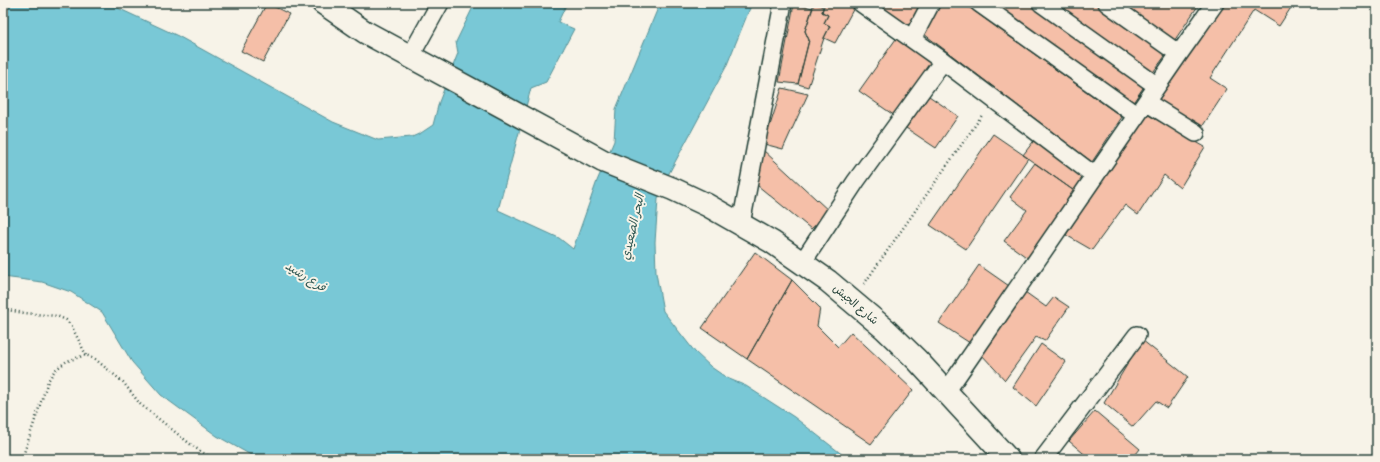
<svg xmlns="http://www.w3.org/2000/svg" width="1380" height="462" viewBox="0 0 1380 462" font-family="Delius,'Playpen Sans Arabic',sans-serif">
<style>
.water{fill:#79c8d6;stroke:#559095}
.building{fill:#f5bfa8;stroke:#1f3d34}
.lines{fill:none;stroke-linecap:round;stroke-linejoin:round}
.minor-casing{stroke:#1f3d34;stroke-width:20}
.secondary-casing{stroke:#1f3d34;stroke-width:25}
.path{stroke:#1f3d34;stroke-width:2.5;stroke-dasharray:1 3;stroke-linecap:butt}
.minor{stroke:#f7f3e8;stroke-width:17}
.secondary{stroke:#f7f3e8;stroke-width:22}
.labels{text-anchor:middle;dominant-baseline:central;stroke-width:4;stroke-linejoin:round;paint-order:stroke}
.street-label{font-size:11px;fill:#1f3d34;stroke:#f7f3e8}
.water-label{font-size:12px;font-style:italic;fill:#315954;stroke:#f7f3e8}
</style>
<rect width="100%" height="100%" fill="#f7f3e8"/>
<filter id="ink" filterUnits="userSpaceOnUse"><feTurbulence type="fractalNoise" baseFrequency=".025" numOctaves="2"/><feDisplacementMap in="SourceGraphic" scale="8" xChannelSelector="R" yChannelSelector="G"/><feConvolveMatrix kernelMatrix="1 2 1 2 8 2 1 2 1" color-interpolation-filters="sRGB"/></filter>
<g filter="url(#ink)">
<!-- water -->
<path class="water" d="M 3,3 L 107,3 L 178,36 L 333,122 L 378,140 L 412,137 L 421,133 L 433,125 L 439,102 L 458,53 L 456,42 L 475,3 L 567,3 L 558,22 L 574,29 L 546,82 L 531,88 L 498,210 L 559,238 L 573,249 L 597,181 L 614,141 L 616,109 L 660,3 L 752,3 L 726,67 L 667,177 L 658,199 L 655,242 L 656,273 L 663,311 L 695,352 L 711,367 L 727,378 L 746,386 L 794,417 L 848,459 L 258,459 L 217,436 L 161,395 L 132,362 L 102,312 L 71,292 L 42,282 L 3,277 Z"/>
<!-- building -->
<path class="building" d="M 267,3 L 289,14 L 263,62 L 241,51 Z
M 814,3 L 823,7 L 822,12 L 828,15 L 824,23 L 830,26 L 824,38 L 808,87 L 798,84 L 809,40 L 805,31 Z
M 825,3 L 851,3 L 855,6 L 835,43 L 824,38 L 830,26 L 824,23 L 828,15 L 822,12 Z
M 873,3 L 926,3 L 910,27 Z
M 937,3 L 963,3 L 1122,117 L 1092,162 L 920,31 Z
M 990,3 L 1037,3 L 1147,82 L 1130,107 Z
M 1052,3 L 1098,3 L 1168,52 L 1151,75 Z
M 1115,3 L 1200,3 L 1172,44 Z
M 1217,3 L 1294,3 L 1279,26 L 1254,10 L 1210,78 L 1227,89 L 1202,127 L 1154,99 Z
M 794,4 L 813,8 L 805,31 L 809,40 L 798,84 L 779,82 Z
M 898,36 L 934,62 L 895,116 L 859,91 Z
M 782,88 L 808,94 L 783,149 L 764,144 Z
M 929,96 L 958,116 L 936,148 L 906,128 Z
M 1143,112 L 1205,147 L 1180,188 L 1164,175 L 1138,215 L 1125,205 L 1092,250 L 1066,235 Z
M 993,134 L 1028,158 L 966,249 L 930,225 Z
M 1036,138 L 1089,176 L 1077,193 L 1023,155 Z
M 762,149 L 830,212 L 811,229 L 752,181 Z
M 1035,163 L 1077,193 L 1029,259 L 1004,241 L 1027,210 L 1010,197 Z
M 755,252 L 792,280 L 747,359 L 702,328 Z
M 979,265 L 1012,288 L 973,345 L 939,323 Z
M 792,280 L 820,308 L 817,326 L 838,347 L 851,332 L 913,390 L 871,444 L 747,359 Z
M 1025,292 L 1046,307 L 1054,297 L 1069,307 L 1045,341 L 1036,337 L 1005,380 L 981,354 Z
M 1142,340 L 1188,377 L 1167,408 L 1156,401 L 1133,427 L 1104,403 Z
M 1041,344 L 1066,362 L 1036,406 L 1013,387 Z
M 1095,411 L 1140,449 L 1132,459 L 1090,459 L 1069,441 Z"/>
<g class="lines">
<!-- minor casing -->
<g class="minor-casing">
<path id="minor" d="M 861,3 L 912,39
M 931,3 L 912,39 L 943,61 L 1095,176
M 979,3 L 1136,115
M 1041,3 L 1157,86
M 1107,3 L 1179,54
M 410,57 L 440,3
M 1146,102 L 1196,133
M 741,224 L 783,3
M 802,263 L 856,181 L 943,61
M 946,392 L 1179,54 L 1215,3
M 1043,459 L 1137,335"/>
</g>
<!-- secondary casing -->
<g class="secondary-casing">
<path id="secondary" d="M 323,3 L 365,32 L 603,161 L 673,189 L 707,205 L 772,242 L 828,281 L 885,329 L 917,360 L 1008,459"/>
</g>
<!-- path -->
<path class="path" d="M 864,284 L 983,114
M 3,309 L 24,313 L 57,316 L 66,320 L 72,327 L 86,355
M 22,459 L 48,381 L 55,370 L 67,361 L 86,355 L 95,359 L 123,382 L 140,404 L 194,447 L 213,459"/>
<!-- minor -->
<use href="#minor" class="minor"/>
<!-- secondary -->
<use href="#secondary" class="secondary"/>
</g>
</g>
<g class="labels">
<!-- street labels -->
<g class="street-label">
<text transform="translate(856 304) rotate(40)">شارع الجيش</text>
</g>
<!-- water labels -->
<g class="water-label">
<text transform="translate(632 227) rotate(-77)">البحر الصعيدي</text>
<text transform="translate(306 276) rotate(32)">فرع رشيد</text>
</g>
</g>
<!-- margin -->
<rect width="1380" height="462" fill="none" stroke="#f7f3e8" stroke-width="16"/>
<rect x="8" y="8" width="1364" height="446" fill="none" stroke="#1f3d34" stroke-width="1.5" filter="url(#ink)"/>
</svg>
